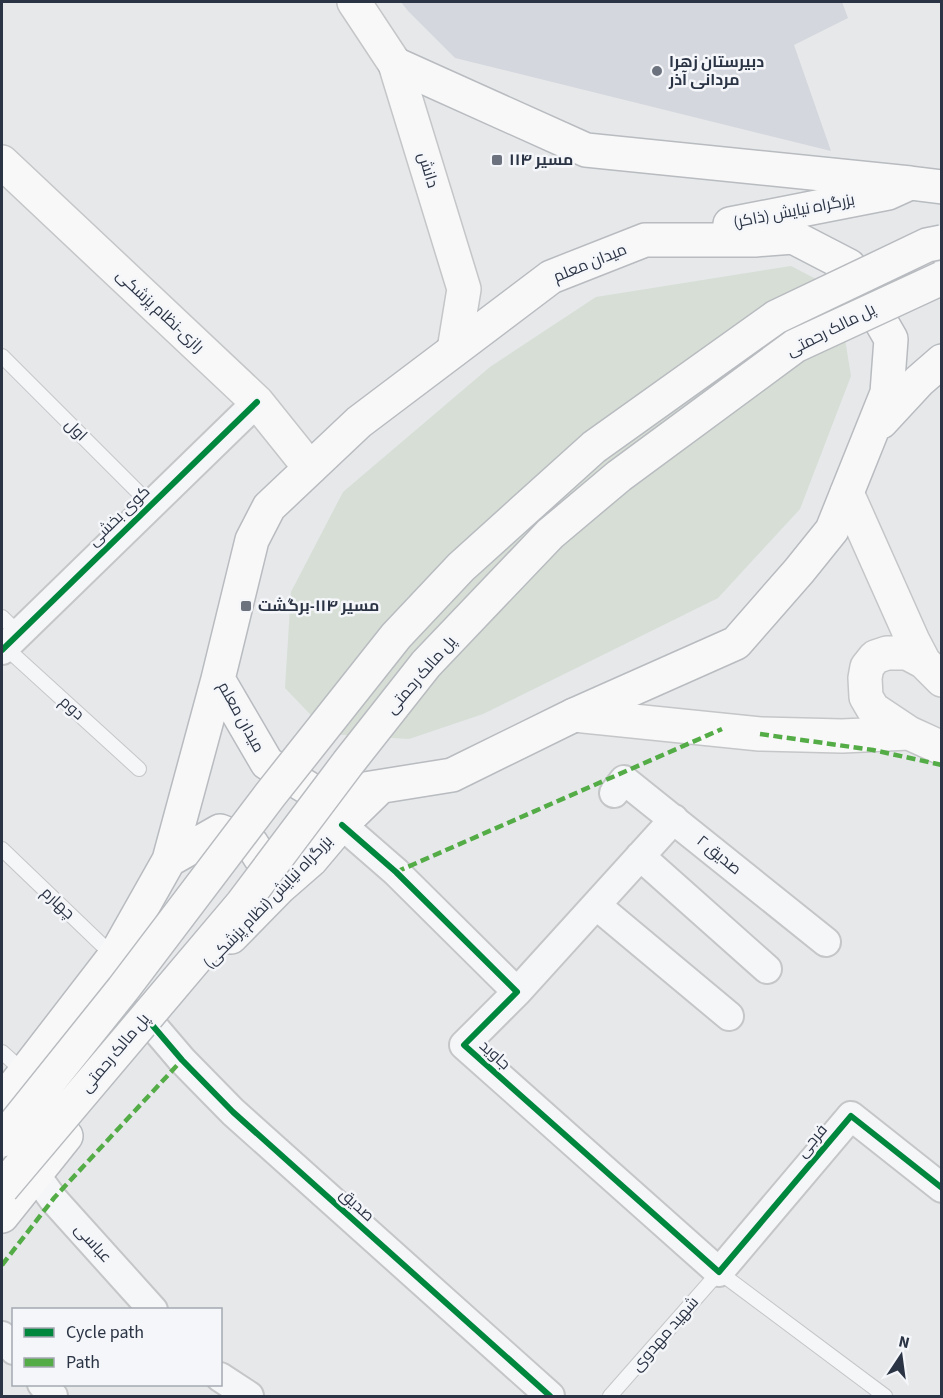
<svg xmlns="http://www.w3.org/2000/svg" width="943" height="1398" viewBox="0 0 943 1398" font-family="'Source Sans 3',Cairo,sans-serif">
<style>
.built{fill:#d4d7dd}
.green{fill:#d6ded6}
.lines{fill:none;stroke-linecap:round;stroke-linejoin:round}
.lane-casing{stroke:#c4c6c8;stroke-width:16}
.street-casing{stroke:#c4c6c8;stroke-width:32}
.secondary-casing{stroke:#c4c6c8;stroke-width:36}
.highway-casing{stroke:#b8bbbf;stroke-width:36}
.lane{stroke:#f5f6f7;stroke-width:14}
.street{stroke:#f5f6f7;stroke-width:28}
.secondary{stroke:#f8f8f8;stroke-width:33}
.highway{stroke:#f8f8f8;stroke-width:33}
.highway-bridge-casing{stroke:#b8bbbf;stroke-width:36;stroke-linecap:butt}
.highway-bridge{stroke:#f8f8f8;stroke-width:33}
.quiet{stroke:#54ac47;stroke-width:4.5;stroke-dasharray:9 4.5;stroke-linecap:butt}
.cycleway-casing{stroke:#f4f6f9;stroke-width:10}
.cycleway{stroke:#00873e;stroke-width:6}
.poi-dot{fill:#6c737f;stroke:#f4f6f9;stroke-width:2}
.labels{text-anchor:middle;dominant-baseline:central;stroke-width:5;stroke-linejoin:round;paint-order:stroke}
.poi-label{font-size:16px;font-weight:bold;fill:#2b3445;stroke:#f4f6f9;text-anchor:start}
.street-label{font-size:16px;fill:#2b3445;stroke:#f4f6f9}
</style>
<rect width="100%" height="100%" fill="#e6e8ea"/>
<!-- built -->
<path class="built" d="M 401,2 L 842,2 L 848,18 L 794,45 L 831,151 L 455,58 L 408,11 Z"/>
<!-- green -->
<path class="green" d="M 791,266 L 837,290 L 851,376 L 800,509 L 718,598 L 483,714 L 409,739 L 329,734 L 285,688 L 291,592 L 343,492 L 490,367 L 596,297 Z"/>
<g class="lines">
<!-- lane casing -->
<g class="lane-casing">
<path id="lane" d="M 2,356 L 151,505
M 2,617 L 18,633
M 5,647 L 139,769
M 2,849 L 101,944 L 116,954
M 2,1052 L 24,1072
M 610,1396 L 719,1272 L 885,1396"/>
</g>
<!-- street casing -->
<g class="street-casing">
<path id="street" d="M 2,650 L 257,402
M 614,793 L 624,780 L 826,942
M 342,825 L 396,872 L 517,992 L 464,1045 L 719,1272 L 851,1116 L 942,1188
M 640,856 L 767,969
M 596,905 L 729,1016
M 517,992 L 674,819
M 153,1026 L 182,1060 L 233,1112 L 550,1396
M 35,1174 L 53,1199 L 153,1310
M 2,1336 L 14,1350
M 220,1377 L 249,1396
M 42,1384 L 53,1396"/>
</g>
<!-- secondary casing -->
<g class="secondary-casing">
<path id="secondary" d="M 354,2 L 395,64 L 464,289 L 454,350
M 2,162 L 257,402 L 310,468
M 847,493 L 913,641 L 924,662 L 942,680
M 574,715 L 760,734 L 842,736 L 909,733 L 942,748
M 909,733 L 873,709 L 866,697 L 865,678 L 867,667 L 875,657 L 887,653 L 907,653 L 924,662"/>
</g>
<!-- highway casing -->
<g class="highway-casing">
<path id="highway" d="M 395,64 L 586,150 L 910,183
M 730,224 L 888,193 L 910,183 L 942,187
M 793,237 L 849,266 L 891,339 L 887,393 L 832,530 L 799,571 L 736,643 L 574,715 L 452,775 L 321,796 L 267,763 L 218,679 L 252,540 L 269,507 L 359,422 L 551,277 L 645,240 L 755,240 Z
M 881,422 L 919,381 L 942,361
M 169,860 L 220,831 L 251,843 L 267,868 L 257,894
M 231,937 L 280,887 L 311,860 L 338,828 L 380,787
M 2,1102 L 116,954 L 169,860 L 218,679
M 2,1216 L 66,1136"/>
</g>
<!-- lane -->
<use href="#lane" class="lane"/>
<!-- street -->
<use href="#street" class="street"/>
<!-- secondary -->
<use href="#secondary" class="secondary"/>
<!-- highway -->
<use href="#highway" class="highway"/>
<!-- highway-bridge casing -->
<g class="highway-bridge-casing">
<path id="highway-bridge" d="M 2,1140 L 123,989 L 270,795 L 396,636 L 461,567 L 594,447 L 776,317 L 927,245 L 942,242
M 2,1188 L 242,904 L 348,763 L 426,664 L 550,534 L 619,476 L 795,346 L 942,278"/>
</g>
<!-- highway-bridge -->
<use href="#highway-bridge" class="highway-bridge"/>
<!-- quiet -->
<path class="quiet" d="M 760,734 L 873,750 L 942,765
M 396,872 L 722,729
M 2,1265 L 54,1198 L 182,1060"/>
<!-- cycleway casing -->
<g class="cycleway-casing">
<path id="cycleway" d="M 2,650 L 257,402
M 342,825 L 396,872 L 517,992 L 464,1045 L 719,1272 L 851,1116 L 942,1188
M 153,1026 L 182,1060 L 233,1112 L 550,1396"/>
</g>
<!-- cycleway -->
<use href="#cycleway" class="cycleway"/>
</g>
<!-- markers -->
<g class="poi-dot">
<circle cx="657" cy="71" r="6"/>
<rect x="491" y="154" width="12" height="12" rx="3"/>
<rect x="240" y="600" width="12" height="12" rx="3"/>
</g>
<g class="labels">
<!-- poi labels -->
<g class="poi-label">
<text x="669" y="62">دبیرستان زهرا<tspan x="669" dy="18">مردانی آذر</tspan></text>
<text x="509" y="160">مسیر ۱۱۴</text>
<text x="258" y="606">مسیر ۱۱۴-برگشت</text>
</g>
<!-- street labels -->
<g class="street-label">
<text transform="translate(428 170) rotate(73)">دانش</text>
<text transform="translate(794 211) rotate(-11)">بزرگراه نیایش (ذاکر)</text>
<text transform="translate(590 263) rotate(-22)">میدان معلم</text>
<text transform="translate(160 311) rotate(43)">رازی-نظام پزشکی</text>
<text transform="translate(831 330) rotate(-27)">پل مالک رحمتی</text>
<text transform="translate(76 430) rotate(45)">اول</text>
<text transform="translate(119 516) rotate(-44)">کوی بخشی</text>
<text transform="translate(421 675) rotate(-49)">پل مالک رحمتی</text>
<text transform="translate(72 708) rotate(42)">دوم</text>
<text transform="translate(241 717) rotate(61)">میدان معلم</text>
<text transform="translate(719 855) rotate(39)">صدیق ۲</text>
<text transform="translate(268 902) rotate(-46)">بزرگراه نیایش (نظام پزشکی)</text>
<text transform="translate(58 903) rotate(43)">چهارم</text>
<text transform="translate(115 1053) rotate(-50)">پل مالک رحمتی</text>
<text transform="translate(495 1055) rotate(42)">جاوید</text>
<text transform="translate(812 1141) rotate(-50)">فرجی</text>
<text transform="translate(357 1205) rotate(42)">صدیق</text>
<text transform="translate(93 1243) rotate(48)">عباسی</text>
<text transform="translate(665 1334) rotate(-49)">شهید مهدوی</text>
</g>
</g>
<!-- border -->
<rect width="943" height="1398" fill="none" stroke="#2b3445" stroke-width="6"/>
<!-- legend -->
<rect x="12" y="1308" width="210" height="78" fill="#f4f6f9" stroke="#a4a8b1" stroke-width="1.5"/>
<rect x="24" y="1328" width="30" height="9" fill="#00873e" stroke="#a4a8b1" stroke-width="1.5"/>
<text x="66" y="1338" font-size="18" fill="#2b3445">Cycle path</text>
<rect x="24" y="1358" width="30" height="9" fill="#54ac47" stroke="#a4a8b1" stroke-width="1.5"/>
<text x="66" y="1368" font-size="18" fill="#2b3445">Path</text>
<!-- north arrow -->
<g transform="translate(901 1356) rotate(13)" stroke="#f4f6f9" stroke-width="4.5" paint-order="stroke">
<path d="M0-4.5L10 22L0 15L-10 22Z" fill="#2b3445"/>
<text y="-9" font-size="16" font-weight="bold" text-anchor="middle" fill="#2b3445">N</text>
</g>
</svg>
